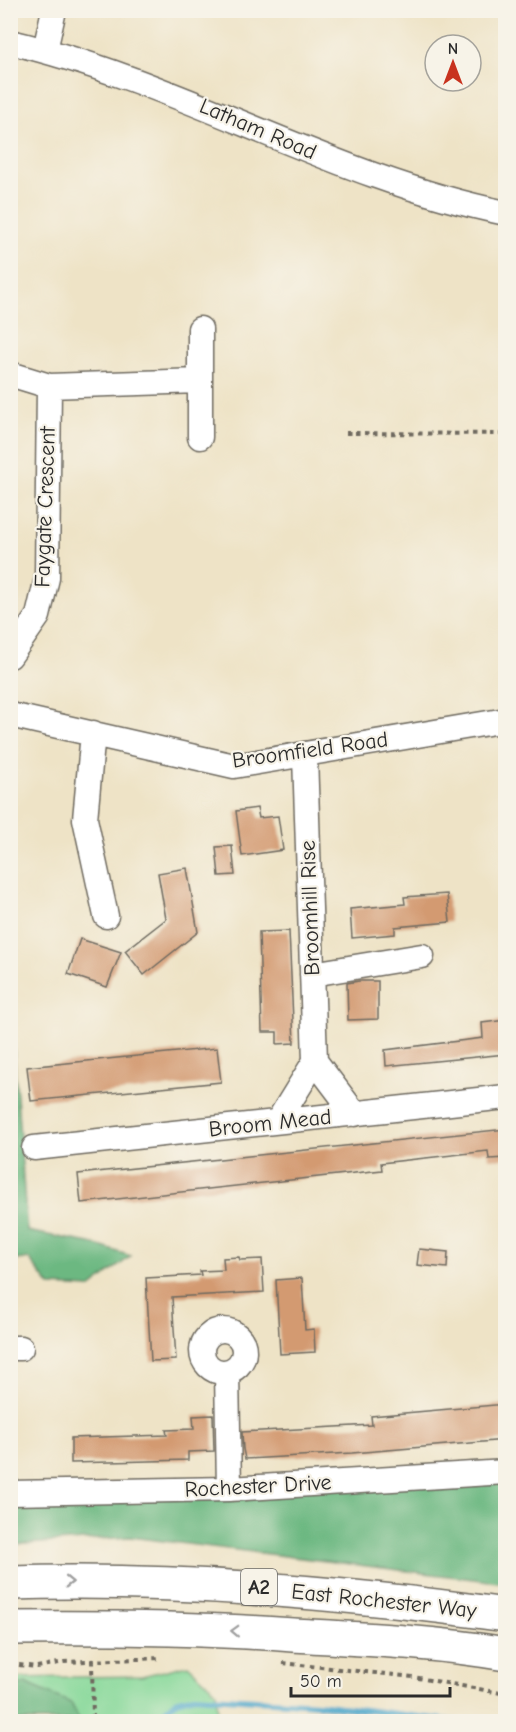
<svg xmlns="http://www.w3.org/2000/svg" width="516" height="1732" viewBox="0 0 516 1732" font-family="'Comic Neue',sans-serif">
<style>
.green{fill:#86d899;stroke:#588262;stroke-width:1.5}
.forest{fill:#6cb881;stroke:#4c7256;stroke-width:1.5}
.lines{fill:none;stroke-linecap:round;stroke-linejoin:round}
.stream{stroke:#4da7cb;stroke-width:6}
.building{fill:#d39a71}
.minor-casing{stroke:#6f6b61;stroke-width:27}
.highway-casing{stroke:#6f6b61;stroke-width:36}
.path{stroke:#6f6b61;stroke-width:4;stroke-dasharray:4.5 4.5;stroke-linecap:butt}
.minor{stroke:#fff;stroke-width:24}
.highway{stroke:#fff;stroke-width:33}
.oneway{stroke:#a0a0a0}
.labels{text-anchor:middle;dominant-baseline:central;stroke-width:4.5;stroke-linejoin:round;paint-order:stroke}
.shield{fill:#f7f3e8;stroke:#686764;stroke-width:1.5}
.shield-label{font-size:21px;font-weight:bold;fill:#2b2b2b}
.street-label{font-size:22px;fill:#2b2b2b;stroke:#f7f3e8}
</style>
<rect width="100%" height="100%" fill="#f7f3e8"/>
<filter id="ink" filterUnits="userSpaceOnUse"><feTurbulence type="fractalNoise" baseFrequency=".0167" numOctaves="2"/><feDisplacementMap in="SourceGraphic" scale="12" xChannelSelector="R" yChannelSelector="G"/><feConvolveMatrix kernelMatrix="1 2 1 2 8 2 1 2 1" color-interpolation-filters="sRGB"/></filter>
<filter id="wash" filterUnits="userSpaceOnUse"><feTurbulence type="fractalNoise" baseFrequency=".008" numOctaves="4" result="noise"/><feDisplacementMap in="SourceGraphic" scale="24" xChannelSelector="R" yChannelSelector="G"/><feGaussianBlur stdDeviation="1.35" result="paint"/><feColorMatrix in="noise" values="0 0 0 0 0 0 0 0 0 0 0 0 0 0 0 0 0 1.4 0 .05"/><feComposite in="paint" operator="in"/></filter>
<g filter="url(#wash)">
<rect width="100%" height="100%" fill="#eee3c6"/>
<!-- green -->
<path class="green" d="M 188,1665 L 216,1691 L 218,1713 L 187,1722 L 11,1721 L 10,1678 L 142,1676 Z"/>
<!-- forest -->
<path class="forest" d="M 11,1016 L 27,1231 L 90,1243 L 131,1256 L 90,1288 L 50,1286 L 29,1259 L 11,1260 Z
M 505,1479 L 505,1583 L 130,1537 L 11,1545 L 10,1498 Z
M 25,1683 L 71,1703 L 80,1721 L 11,1721 L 11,1690 Z"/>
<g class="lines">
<!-- stream -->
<path class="stream" d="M 152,1722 L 176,1701 L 194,1696 L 318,1704 L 458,1722"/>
</g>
<g id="blocks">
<!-- building -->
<path class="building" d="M 257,808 L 259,818 L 278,816 L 283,850 L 242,856 L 236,811 Z
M 232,846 L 235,875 L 219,876 L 216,847 Z
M 187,868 L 198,932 L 144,975 L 125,951 L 166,919 L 158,873 Z
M 447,894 L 450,922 L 395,927 L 395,934 L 352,938 L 350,909 L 405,904 L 404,897 Z
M 289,931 L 294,1043 L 277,1044 L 277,1032 L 262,1032 L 259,932 Z
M 80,939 L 121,952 L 107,987 L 68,974 Z
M 359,981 L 378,981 L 378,1019 L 348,1020 L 347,983 Z
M 506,1020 L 506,1054 L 386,1066 L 385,1050 L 483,1038 L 482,1023 Z
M 217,1048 L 221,1082 L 31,1101 L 27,1067 Z
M 506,1129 L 506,1158 L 489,1159 L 488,1151 L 381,1163 L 382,1170 L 81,1203 L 78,1174 Z
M 419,1249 L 448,1252 L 447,1268 L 417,1265 Z
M 239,1257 L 240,1260 L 262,1259 L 264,1292 L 172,1297 L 176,1360 L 151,1361 L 146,1278 L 201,1275 L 200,1271 L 224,1270 L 223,1258 Z
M 302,1278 L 305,1330 L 314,1329 L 315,1352 L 280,1354 L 276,1280 Z
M 506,1404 L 506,1440 L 352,1453 L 245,1459 L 243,1449 L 242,1432 L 372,1425 L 371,1416 Z
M 213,1415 L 214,1451 L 188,1452 L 188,1460 L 71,1463 L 71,1438 L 167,1435 L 166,1430 L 194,1429 L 193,1416 Z"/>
</g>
</g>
<g filter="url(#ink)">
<use href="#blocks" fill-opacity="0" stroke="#6f6b61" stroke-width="1.5"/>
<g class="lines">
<!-- minor casing -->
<g class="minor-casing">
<path id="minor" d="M 10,42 C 181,82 333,178 506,213
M 45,50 L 54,10
M 10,374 L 49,386 L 47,578 L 38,616 L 10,656
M 200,381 L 200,329
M 49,386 L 200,381 L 200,437
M 10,715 L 234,766 L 506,720
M 93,733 L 85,819 L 106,916
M 312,974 L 422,956
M 315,1061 L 355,1114
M 278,1121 L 315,1061 L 305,756
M 34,1148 L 506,1097
M202 1351a21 21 0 1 1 42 0a21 21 0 1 1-42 0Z
M 10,1348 L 21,1348
M 227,1372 L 229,1489
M 10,1493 L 229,1489 L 506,1472"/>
</g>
<!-- highway casing -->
<g class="highway-casing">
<path id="highway" d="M 10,1583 C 177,1578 341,1592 506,1615
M 10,1628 C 105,1627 198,1628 293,1635 C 364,1639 435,1642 506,1654"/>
</g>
<!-- path -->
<path class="path" d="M 346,433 L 506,434
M 92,1660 L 93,1722
M 283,1663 L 413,1677 L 506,1694
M 10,1664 L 37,1667 L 64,1662 L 162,1658"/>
<!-- minor -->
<use href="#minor" class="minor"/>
<!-- highway -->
<use href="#highway" class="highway"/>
</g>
<!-- one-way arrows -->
<defs><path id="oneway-chevron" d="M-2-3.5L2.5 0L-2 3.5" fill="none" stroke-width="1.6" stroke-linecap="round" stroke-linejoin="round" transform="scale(1.5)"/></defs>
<g class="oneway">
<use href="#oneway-chevron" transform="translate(69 1582) rotate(1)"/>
<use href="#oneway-chevron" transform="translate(235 1631) rotate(-178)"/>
</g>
</g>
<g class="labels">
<!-- shield labels -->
<rect class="shield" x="241" y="1569" width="36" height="36" rx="4.5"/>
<g class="shield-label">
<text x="259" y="1587">A2</text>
</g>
<!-- street labels -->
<g class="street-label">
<text transform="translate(258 129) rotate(23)">Latham Road</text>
<text transform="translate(45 507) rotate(-88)">Faygate Crescent</text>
<text transform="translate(310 750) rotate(-8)">Broomfield Road</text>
<text transform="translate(310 908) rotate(-92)">Broomhill Rise</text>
<text transform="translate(270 1123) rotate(-6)">Broom Mead</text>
<text transform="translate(258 1486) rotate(-3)">Rochester Drive</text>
<text transform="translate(384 1601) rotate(6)">East Rochester Way</text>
</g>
</g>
<!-- margin -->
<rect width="516" height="1732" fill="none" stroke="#f7f3e8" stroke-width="36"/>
<!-- north arrow -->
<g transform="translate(453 63)"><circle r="28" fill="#f7f3e8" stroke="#a5a39c" stroke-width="1.5"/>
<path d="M0-4.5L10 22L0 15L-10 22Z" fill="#c8321e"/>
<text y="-9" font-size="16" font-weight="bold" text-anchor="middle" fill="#2b2b2b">N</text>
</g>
<!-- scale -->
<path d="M291 1687v9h159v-9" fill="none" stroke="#2b2b2b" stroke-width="3"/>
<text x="300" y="1687" font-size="18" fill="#2b2b2b" stroke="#f7f3e8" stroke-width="4.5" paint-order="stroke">50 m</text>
</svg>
